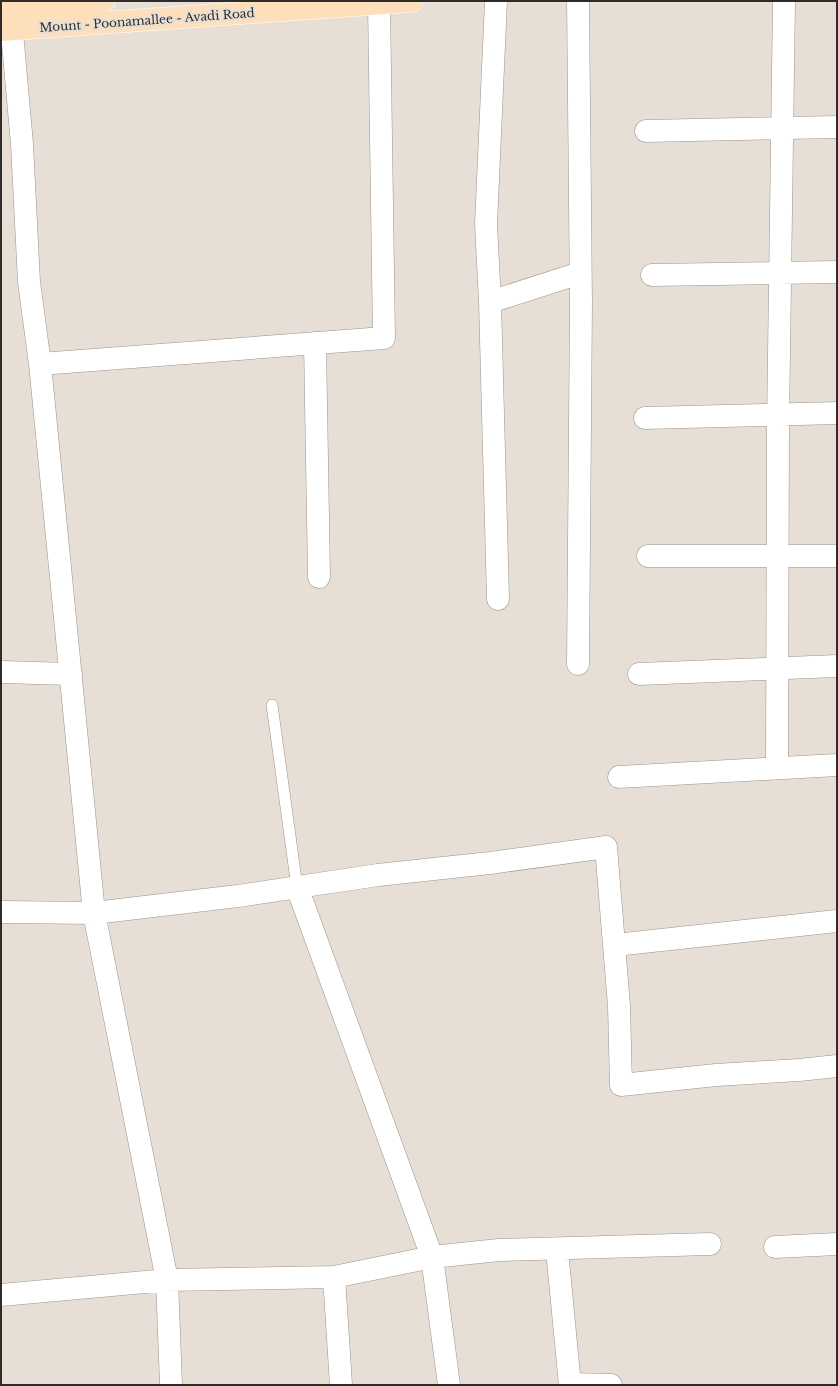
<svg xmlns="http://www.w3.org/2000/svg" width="838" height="1386" viewBox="0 0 838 1386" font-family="'Libre Baskerville',serif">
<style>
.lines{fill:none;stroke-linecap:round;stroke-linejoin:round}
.lane-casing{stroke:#9b938b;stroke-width:12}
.street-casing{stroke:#9b938b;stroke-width:23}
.primary-casing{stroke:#fff;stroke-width:23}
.lane{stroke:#fff;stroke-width:11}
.street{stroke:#fff;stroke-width:22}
.primary{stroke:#fddfbc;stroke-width:22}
.labels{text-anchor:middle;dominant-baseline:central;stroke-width:4;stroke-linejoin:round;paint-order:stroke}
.street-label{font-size:12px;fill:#2e2b28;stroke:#e7dfd5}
</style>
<rect width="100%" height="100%" fill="#e7dfd5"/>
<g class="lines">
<!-- lane casing -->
<g class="lane-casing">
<path id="lane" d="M 272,705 L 297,887"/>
</g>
<!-- street casing -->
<g class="street-casing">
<path id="street" d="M 496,1 L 486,224 L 490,302 L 498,599
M 10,10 L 22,144 L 29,282 L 40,364 L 94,913 L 167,1280 L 171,1385
M 646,131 L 837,127
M 652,275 L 837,272
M 490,302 L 580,273
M 315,343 L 319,577
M 40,364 L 384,338 L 379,4
M 645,418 L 837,413
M 648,556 L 837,556
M 578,664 L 581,303 L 578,1
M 1,672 L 71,674
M 639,674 L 837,666
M 777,767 L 778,424 L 784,1
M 619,777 L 837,765
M 297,887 L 432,1257 L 449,1385
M 1,912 L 94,913 L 238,896 L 378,875 L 490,863 L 606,847 L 619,1006 L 621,1085 L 716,1075 L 799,1070 L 837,1066
M 615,945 L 837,921
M 775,1247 L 837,1244
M 557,1250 L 570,1385
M 334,1277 L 341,1385
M 1,1295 L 167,1280 L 334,1277 L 432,1257 L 499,1250 L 710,1244
M 570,1384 L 611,1385"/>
</g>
<!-- primary casing -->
<g class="primary-casing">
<path id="primary" d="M 1,8 L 104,1
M 1,30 L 412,1"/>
</g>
<!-- lane -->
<use href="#lane" class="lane"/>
<!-- street -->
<use href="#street" class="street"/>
<!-- primary -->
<use href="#primary" class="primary"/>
</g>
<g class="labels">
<!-- street labels -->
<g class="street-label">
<text transform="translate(147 20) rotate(-4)">Mount - Poonamallee - Avadi Road</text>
</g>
</g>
<!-- border -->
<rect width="838" height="1386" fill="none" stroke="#2e2b28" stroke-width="4"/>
</svg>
